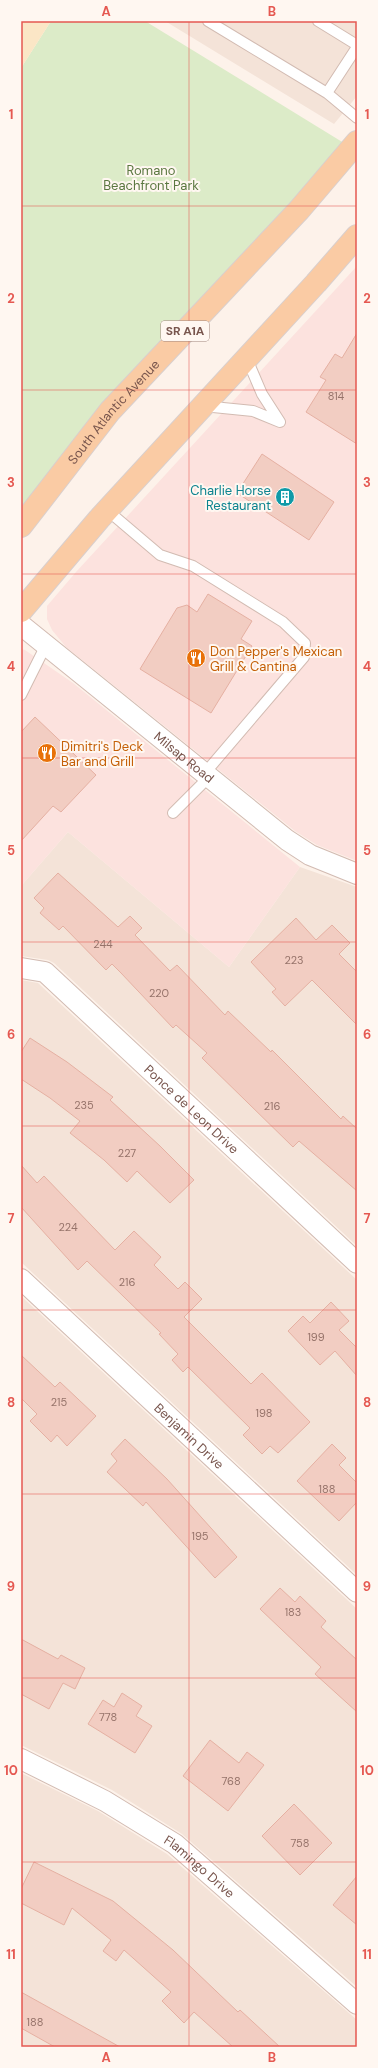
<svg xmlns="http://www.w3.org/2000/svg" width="378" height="2068" viewBox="0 0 378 2068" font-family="'DM Sans',sans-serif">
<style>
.residential{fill:#f4e3d8}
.commercial{fill:#fce2de}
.green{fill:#dcebc8}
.sand{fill:#fbe6c6}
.building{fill:#f2cdc2;stroke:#e5b0a2}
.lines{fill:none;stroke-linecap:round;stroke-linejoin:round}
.service-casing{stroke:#d2bbb2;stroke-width:12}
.minor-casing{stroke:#d2bbb2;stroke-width:22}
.primary-casing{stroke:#d9cfcd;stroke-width:24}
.service{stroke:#fff;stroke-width:10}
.minor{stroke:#fff;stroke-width:20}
.primary{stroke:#facba4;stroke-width:22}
.grid{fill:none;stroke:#e55851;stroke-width:1;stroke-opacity:0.55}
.labels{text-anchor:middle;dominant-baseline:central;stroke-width:4;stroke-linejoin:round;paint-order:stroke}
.number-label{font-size:11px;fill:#96736a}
.shield{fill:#fff7f1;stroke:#a0867e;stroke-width:1}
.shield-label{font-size:12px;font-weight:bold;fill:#78554d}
.park-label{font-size:13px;fill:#5b7841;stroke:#fff7f1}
.street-label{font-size:13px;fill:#78554d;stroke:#fff7f1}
.culture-label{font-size:13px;fill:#0d838f;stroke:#fff7f1;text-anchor:end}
.food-label{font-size:13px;fill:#c56008;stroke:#fff7f1;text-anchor:start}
.neatline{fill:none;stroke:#e55851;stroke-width:1.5}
.grid-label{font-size:13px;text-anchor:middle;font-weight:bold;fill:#e55851}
</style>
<rect width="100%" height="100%" fill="#fdf2ea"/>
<!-- residential -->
<path class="residential" d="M 165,21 L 357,21 L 357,96 L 334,124 Z
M 68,832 L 229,967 L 300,867 L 357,887 L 357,1246 L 54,963 L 48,960 L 21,956 L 21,886 Z
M 21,980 L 38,983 L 357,1280 L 357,1575 L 21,1262 Z
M 21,1296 L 357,1609 L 357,1987 L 182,1834 L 112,1790 L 21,1745 Z
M 21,1773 L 98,1811 L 167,1854 L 357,2020 L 357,2047 L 21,2047 Z"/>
<!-- commercial -->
<path class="commercial" d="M 357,266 L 357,861 L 317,845 L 295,831 L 66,647 L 52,630 L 47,619 L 47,606 L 76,572 Z
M 21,649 L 25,650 L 73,683 L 300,867 L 229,967 L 68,832 L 21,886 Z"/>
<!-- green -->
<path class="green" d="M 51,21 L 145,21 L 352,148 L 21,520 L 21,68 Z"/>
<!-- sand -->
<path class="sand" d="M 21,21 L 51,21 L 21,68 Z"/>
<!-- building -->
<path class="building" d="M 357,333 L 357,444 L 306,412 L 326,380 L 320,377 L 335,354 L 342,358 Z
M 262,454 L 334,502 L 309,540 L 237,493 Z
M 208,594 L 252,621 L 241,639 L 252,646 L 211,713 L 140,669 L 177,608 L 187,605 L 197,612 Z
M 35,717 L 96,775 L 61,812 L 53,806 L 21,841 L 21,732 Z
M 58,873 L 118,927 L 130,916 L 142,928 L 135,935 L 170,971 L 177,965 L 225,1015 L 228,1011 L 271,1052 L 272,1050 L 341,1119 L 343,1116 L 357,1129 L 357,1191 L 299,1141 L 293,1147 L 202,1058 L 207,1053 L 176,1025 L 173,1028 L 121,973 L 112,964 L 106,970 L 63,926 L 59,930 L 40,913 L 44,908 L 34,898 Z
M 296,918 L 316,940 L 332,925 L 350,943 L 339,954 L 357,972 L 357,1025 L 312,980 L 285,1006 L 272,992 L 276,989 L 251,962 Z
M 30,1038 L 67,1062 L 113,1097 L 110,1100 L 160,1146 L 194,1180 L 170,1203 L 137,1171 L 127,1182 L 104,1160 L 70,1133 L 80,1121 L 50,1098 L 21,1079 L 21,1052 Z
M 21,1165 L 37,1183 L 44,1176 L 115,1250 L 134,1231 L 161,1257 L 154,1265 L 178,1289 L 185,1282 L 202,1299 L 184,1317 L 251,1384 L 262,1373 L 310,1422 L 278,1453 L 270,1446 L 262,1454 L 243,1435 L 250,1428 L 188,1367 L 183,1372 L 172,1360 L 178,1354 L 159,1334 L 161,1333 L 87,1261 L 78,1270 L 21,1207 Z
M 331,1302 L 349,1321 L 339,1330 L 357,1348 L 357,1376 L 335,1351 L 320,1365 L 288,1331 L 303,1316 L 310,1323 Z
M 21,1355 L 55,1387 L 60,1382 L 96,1416 L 67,1446 L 57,1435 L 51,1442 L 30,1421 L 37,1414 L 21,1398 Z
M 125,1439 L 167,1479 L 237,1557 L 215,1578 L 146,1502 L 143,1506 L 107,1472 L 117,1461 L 111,1454 Z
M 332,1444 L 346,1458 L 339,1465 L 357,1483 L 357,1502 L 339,1521 L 297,1481 Z
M 280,1588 L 295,1602 L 300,1596 L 326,1621 L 321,1627 L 357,1660 L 357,1712 L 315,1674 L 321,1667 L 260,1609 Z
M 21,1639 L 58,1659 L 61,1655 L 85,1668 L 75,1689 L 63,1683 L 49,1709 L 21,1694 Z
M 122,1693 L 142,1706 L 136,1716 L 152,1726 L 135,1753 L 88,1724 L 103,1700 L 114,1707 Z
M 210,1740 L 239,1763 L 247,1752 L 264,1765 L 228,1811 L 183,1776 Z
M 294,1804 L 332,1843 L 300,1875 L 262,1836 Z
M 34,1862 L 113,1901 L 173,1950 L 238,2012 L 240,2010 L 280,2047 L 233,2047 L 194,2012 L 184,2023 L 162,2001 L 171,1992 L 124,1950 L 116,1961 L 103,1951 L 111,1940 L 72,1908 L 64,1925 L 21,1903 L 21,1889 Z
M 357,1876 L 357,1925 L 333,1905 Z
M 21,1992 L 120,2047 L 55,2047 L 21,2028 Z"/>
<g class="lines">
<!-- service casing -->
<g class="service-casing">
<path id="service" d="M 208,21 L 327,93 L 357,47
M 318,21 L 357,45
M 327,93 L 357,118
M 203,406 L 253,411 L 280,422 L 262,394 L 247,359
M 107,510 L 160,555 L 193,566 L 283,622 L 305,643 L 304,657 L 205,773
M 21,695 L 46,645
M 173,813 L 209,777"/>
</g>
<!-- minor casing -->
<g class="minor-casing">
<g id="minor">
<path id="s1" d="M 21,625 L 287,840 L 310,855 L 357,874"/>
<path id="s2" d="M 21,968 L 45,972 L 357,1263"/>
<path id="s3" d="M 21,1279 L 357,1592"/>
<path id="s4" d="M 21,1759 L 105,1801 L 175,1844 L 357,2004"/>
</g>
</g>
<!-- primary casing -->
<g class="primary-casing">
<g id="primary">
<path id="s5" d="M 21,526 L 110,411 L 299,210 L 357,142"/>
<path d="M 21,611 L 99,519 L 316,283 L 357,236"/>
</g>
</g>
<!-- service -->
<use href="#service" class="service"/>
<!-- minor -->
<use href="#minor" class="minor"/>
<!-- primary -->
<use href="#primary" class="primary"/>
</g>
<!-- grid -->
<path class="grid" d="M 189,21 L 189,2047M 21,206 L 357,206M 21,390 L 357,390M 21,574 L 357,574M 21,758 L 357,758M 21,942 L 357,942M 21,1126 L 357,1126M 21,1310 L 357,1310M 21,1494 L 357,1494M 21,1678 L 357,1678M 21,1862 L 357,1862"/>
<!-- icons -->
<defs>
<g id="building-disc" transform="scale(1)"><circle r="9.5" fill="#0f9aa8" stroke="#fff7f1"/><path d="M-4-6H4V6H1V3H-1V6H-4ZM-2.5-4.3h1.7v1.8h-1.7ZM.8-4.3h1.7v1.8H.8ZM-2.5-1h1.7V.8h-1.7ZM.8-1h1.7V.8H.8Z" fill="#fff"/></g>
<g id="restaurant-disc" transform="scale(1)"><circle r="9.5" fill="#e8710a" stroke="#fff7f1"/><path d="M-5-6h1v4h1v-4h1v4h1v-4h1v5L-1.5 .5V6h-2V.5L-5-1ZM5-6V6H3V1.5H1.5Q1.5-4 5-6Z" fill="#fff"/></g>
</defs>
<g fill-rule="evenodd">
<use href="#building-disc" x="285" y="497"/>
<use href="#restaurant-disc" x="196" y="658"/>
<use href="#restaurant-disc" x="47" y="753"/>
</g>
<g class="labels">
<!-- number labels -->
<g class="number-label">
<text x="336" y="396">814</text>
<text x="103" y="944">244</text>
<text x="294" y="960">223</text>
<text x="159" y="993">220</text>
<text x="84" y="1105">235</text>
<text x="272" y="1106">216</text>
<text x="127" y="1153">227</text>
<text x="68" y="1227">224</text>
<text x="127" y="1282">216</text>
<text x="316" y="1337">199</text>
<text x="59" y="1402">215</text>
<text x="264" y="1413">198</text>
<text x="327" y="1489">188</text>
<text x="200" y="1536">195</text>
<text x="293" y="1612">183</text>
<text x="108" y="1717">778</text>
<text x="231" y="1781">768</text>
<text x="300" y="1843">758</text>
<text x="35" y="2022">188</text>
</g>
<!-- shield labels -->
<rect class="shield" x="161" y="321" width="48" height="20" rx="3"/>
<g class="shield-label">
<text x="185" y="331">SR A1A</text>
</g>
<!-- park labels -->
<g class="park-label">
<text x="151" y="170">Romano<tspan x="151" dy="15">Beachfront Park</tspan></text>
</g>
<!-- street labels -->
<g class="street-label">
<text stroke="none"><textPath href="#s5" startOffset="147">South Atlantic Avenue</textPath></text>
<text stroke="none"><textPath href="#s1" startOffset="210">Milsap Road</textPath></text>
<text stroke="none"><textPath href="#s2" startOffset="225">Ponce de Leon Drive</textPath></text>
<text stroke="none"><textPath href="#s3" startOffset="230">Benjamin Drive</textPath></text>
<text stroke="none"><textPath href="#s4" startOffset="209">Flamingo Drive</textPath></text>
</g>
<!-- culture labels -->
<g class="culture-label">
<text x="271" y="490">Charlie Horse<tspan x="271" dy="15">Restaurant</tspan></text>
</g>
<!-- food labels -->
<g class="food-label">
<text x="210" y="651">Don Pepper's Mexican<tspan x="210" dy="15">Grill &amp; Cantina</tspan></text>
<text x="61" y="746">Dimitri's Deck<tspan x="61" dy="15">Bar and Grill</tspan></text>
</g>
</g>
<!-- border -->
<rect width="378" height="2068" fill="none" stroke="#fff7f1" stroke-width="44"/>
<rect x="22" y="22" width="334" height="2024" class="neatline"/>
<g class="grid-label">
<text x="106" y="16">A</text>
<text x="272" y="16">B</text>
<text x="11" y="119">1</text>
<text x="367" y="119">1</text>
<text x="11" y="303">2</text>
<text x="367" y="303">2</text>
<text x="11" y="487">3</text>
<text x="367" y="487">3</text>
<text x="11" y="671">4</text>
<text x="367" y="671">4</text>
<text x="11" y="855">5</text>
<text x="367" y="855">5</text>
<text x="11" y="1039">6</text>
<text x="367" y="1039">6</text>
<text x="11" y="1223">7</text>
<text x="367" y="1223">7</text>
<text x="11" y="1407">8</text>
<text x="367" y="1407">8</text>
<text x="11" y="1591">9</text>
<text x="367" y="1591">9</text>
<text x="11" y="1775">10</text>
<text x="367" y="1775">10</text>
<text x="11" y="1959">11</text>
<text x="367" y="1959">11</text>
<text x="106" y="2062">A</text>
<text x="272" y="2062">B</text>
</g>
</svg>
